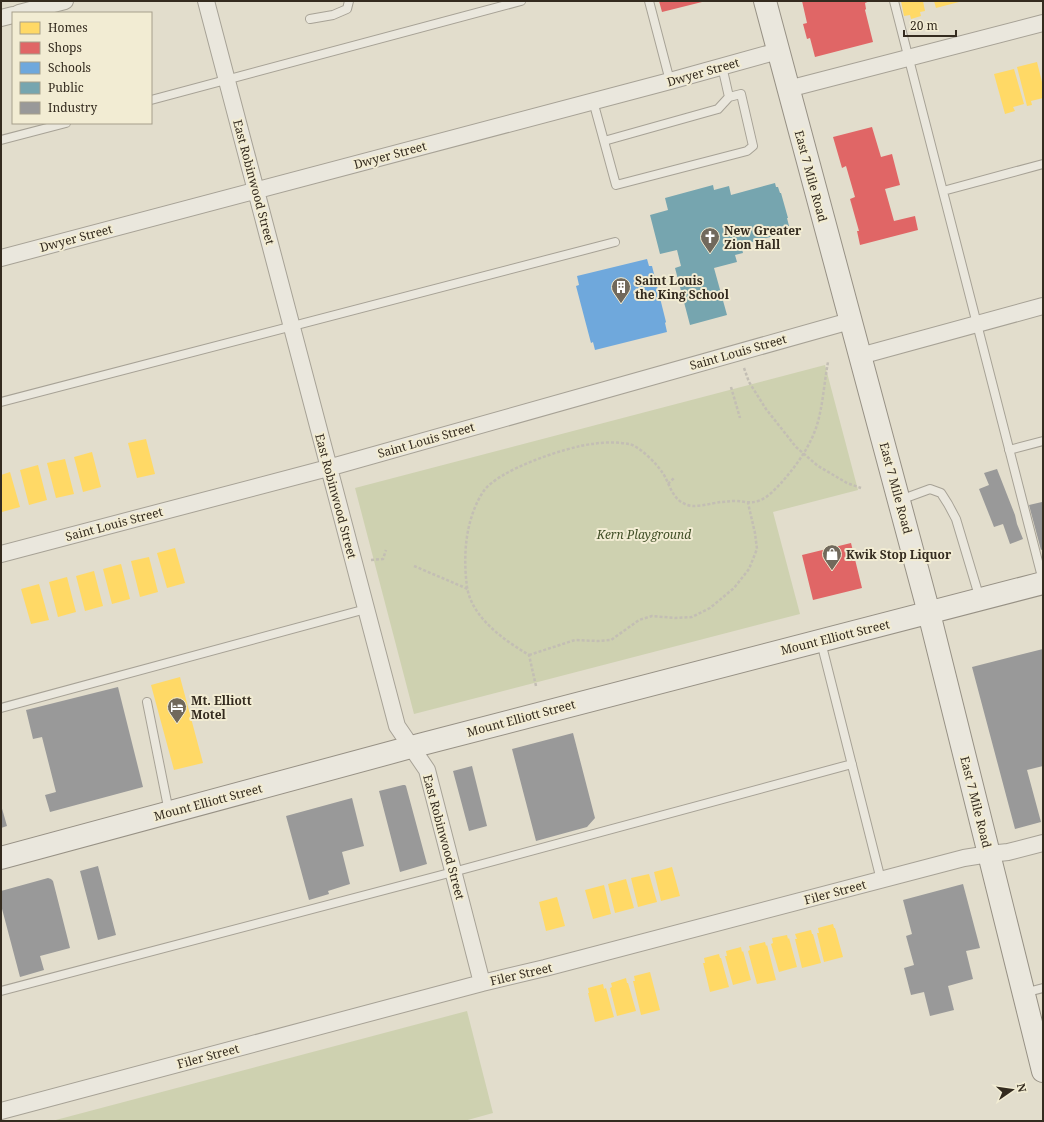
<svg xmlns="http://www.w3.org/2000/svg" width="1044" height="1122" viewBox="0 0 1044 1122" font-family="'Noto Serif',serif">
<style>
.green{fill:#ced1b0}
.homes{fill:#ffd966}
.shops{fill:#e06666}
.schools{fill:#6fa8dc}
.public{fill:#76a5af}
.industry{fill:#999}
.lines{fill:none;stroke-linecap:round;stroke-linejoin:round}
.lane-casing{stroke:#a7a296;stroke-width:10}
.street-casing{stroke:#a7a296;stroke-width:18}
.secondary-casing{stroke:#979185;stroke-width:24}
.path{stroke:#c3beb4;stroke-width:2.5;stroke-dasharray:3 2;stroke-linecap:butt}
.lane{stroke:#eae7dd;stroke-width:8}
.street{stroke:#eae7dd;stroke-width:16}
.secondary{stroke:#eae7dd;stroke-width:22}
.labels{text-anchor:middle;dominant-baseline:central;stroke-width:4;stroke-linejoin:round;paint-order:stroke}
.street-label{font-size:12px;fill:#342b1f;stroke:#f2ecd3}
.poi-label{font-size:12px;font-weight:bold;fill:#342b1f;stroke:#f2ecd3;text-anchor:start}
.park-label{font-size:12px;font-style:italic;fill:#414f27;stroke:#f2ecd3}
</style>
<rect width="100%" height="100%" fill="#e2ddcc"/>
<!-- green -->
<path class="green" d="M 825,365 L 858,490 L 773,512 L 800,614 L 414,714 L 355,488 Z
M 467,1011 L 493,1113 L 464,1121 L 52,1121 Z"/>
<!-- homes -->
<path class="homes" d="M 901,1 L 923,1 L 925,11 L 920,12 L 921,16 L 911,19 L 910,15 L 904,16 Z
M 934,1 L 958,1 L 959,2 L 936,8 Z
M 1037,62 L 1043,86 L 1043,98 L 1031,101 L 1032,105 L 1027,106 L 1017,67 Z
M 1014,69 L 1024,104 L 1013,107 L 1015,111 L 1005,114 L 994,74 Z
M 146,439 L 155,474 L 137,478 L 128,443 Z
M 92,452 L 101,487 L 83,492 L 74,457 Z
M 65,459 L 74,494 L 56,498 L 47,463 Z
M 38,465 L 47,500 L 29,505 L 20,470 Z
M 10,472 L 20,507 L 2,512 L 1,475 Z
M 175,548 L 185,583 L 167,588 L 157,553 Z
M 149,557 L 158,592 L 140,597 L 131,561 Z
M 121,564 L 130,599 L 112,604 L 103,569 Z
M 94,571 L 103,606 L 85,611 L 76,576 Z
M 67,577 L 76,612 L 58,617 L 49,582 Z
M 39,584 L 49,620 L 31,624 L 21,589 Z
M 180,677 L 203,763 L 174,770 L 151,685 Z
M 672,867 L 680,896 L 661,901 L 654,872 Z
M 649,874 L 657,902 L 638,907 L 631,878 Z
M 626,879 L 634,908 L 615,913 L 608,884 Z
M 604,885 L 611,914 L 593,919 L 585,890 Z
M 557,897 L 565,926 L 546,931 L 539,902 Z
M 833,924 L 834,928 L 835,928 L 843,957 L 824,962 L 817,933 L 819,933 L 818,928 Z
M 811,930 L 812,934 L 813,934 L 821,963 L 802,968 L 795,939 L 797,939 L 795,934 Z
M 787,935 L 788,939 L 789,938 L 797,967 L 779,972 L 771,944 L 773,943 L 772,938 Z
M 765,942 L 766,946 L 767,945 L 776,980 L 757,984 L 748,951 L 750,950 L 749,946 Z
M 741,947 L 742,952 L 743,951 L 751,980 L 733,985 L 725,956 L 727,956 L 726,951 Z
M 719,954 L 720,958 L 721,958 L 729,987 L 710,992 L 703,963 L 705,963 L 704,958 Z
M 650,972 L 660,1010 L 641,1015 L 633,981 L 635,981 L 634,976 Z
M 626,978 L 627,983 L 628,983 L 636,1011 L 617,1016 L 610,988 L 612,987 L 611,983 Z
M 603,984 L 604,989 L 606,988 L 614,1017 L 595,1022 L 588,993 L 589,993 L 588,988 Z"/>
<!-- shops -->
<path class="shops" d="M 659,1 L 701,1 L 702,2 L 662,12 Z
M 802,1 L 870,1 L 865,3 L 866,9 L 865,10 L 873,42 L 815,57 L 810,38 L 807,39 L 803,24 L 807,23 Z
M 872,127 L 881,157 L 892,154 L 900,185 L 885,189 L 894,221 L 915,216 L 918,230 L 860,245 L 857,231 L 859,231 L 850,199 L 855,197 L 846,166 L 842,168 L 833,137 Z
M 851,543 L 862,588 L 813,600 L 802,555 Z"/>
<!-- schools -->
<path class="schools" d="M 647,259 L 649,266 L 652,266 L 666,322 L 665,323 L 667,332 L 595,350 L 593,342 L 591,343 L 576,286 L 579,285 L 577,276 Z"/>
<!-- public -->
<path class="public" d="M 775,183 L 776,187 L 778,187 L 780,193 L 781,193 L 788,218 L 787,218 L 789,226 L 787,227 L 789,232 L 741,245 L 743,253 L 735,255 L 737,262 L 714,268 L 727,315 L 690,325 L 675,268 L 681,266 L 677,250 L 660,254 L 650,215 L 668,210 L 665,198 L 713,185 L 714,190 L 729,186 L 731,195 Z"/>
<!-- industry -->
<path class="industry" d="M 997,469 L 1015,515 L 1017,524 L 1023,539 L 1010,544 L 1003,524 L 994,527 L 979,489 L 989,485 L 984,473 Z
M 1042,502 L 1043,507 L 1043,549 L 1041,550 L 1029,505 Z
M 1043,649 L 1043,766 L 1027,770 L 1041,822 L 1015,829 L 972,667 Z
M 118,687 L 143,787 L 50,812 L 45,795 L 56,792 L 42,737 L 33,739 L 26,710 Z
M 573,733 L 595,818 L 587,827 L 536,841 L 512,749 Z
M 472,766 L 487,826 L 469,831 L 453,771 Z
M 403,785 L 405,785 L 406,786 L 427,864 L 400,872 L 379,791 Z
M 352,798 L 364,846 L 342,852 L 350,884 L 328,891 L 329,894 L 309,900 L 286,816 Z
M 1,805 L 7,826 L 1,828 Z
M 98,866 L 116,935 L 98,940 L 80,871 Z
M 48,878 L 51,879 L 53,881 L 70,948 L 40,956 L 44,970 L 20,977 L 1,905 L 1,891 Z
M 963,884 L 980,948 L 966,951 L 973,979 L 948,986 L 954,1010 L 930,1016 L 924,992 L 911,995 L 904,968 L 914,965 L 906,936 L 912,934 L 903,900 Z"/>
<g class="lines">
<!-- lane casing -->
<g class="lane-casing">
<path id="lane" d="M 649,1 L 670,81
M 894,1 L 1043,581
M 310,19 L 333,15 L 347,9 L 349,1
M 722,66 L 729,97
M 151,100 L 521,1
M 593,101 L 616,185 L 747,151 L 753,146 L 741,94 L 729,97 L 718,109 L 604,141
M 1,140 L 66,123
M 943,191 L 1043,164
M 1,402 L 615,242
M 1009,450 L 1043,441
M 900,500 L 930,489 L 941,493 L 948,504 L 956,519 L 980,599
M 821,642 L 881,880
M 147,702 L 169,812
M 1,708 L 366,609
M 1,991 L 453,872 L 852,764
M 1024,993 L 1043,988"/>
</g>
<!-- street casing -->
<g class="street-casing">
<path id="street" d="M 206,1 L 397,726 L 427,770 L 482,983
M 19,13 L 65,1
M 1,18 L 13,15
M 788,89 L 1043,23
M 1,258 L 670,81 L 778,51
M 860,356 L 1043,306
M 1,554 L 328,468 L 850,321
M 1,1111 L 482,983 L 545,968 L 964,858 L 989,854 L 1008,852 L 1043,843"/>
</g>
<!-- secondary casing -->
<g class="secondary-casing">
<path id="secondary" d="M 765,1 L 929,613 L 1043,1071
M 1,858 L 411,747 L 1043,583"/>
</g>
<!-- path -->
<path class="path" d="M 744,368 L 749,382 L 766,409 L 796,447 L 818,466 L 847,483 L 861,488
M 731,387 L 740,418
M 668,484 L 674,478
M 371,560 L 383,559 L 386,550
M 414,566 L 468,589
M 529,655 L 575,640 L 598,641 L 611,640 L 639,620 L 652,616 L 675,618 L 692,617 L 710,608 L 734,588 L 749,569 L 757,549 L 755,533 L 748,503
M 536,686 L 529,655 C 504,640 472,618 467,587 C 463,556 465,520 483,492 C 497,470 566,447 592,444 C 604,442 618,442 629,444 C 638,445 657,464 662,472 C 670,483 671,498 685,504 C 694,509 711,503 721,502 C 726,502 730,501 735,501 C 744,501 749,504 758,501 C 768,498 775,489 782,482 C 796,466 809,448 816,428 C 823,407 824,383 828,362"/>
<!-- lane -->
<use href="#lane" class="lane"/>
<!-- street -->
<use href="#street" class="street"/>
<!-- secondary -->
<use href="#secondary" class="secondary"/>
</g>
<!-- icons -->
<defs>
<g id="church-pin" transform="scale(1)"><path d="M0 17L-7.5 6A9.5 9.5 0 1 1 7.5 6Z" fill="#71695c" stroke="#f2ecd3"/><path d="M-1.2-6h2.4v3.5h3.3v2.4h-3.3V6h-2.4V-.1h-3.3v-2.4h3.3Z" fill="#fff"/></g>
<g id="building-pin" transform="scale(1)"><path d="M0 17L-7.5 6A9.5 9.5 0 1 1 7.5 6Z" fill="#71695c" stroke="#f2ecd3"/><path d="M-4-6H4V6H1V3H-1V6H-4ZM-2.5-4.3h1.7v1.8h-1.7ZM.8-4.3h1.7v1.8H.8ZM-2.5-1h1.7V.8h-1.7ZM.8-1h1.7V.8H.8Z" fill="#fff"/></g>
<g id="shop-pin" transform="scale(1)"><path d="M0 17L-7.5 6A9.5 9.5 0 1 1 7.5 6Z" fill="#71695c" stroke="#f2ecd3"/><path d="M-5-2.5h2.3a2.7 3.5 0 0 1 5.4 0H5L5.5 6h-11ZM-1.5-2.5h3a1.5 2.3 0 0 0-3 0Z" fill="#fff"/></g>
<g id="hotel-pin" transform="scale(1)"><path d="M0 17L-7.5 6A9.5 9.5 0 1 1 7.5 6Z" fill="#71695c" stroke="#f2ecd3"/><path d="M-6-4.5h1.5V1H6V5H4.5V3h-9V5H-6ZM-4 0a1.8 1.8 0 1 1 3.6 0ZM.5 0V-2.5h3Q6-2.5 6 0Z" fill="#fff"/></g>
</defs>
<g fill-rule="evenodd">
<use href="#church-pin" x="710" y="237"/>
<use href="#building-pin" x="621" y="287"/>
<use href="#shop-pin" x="832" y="554"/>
<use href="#hotel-pin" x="177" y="707"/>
</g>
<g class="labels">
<!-- street labels -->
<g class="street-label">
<text transform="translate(703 72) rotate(-16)">Dwyer Street</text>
<text transform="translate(390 155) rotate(-15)">Dwyer Street</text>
<text transform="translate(811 176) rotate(75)">East 7 Mile Road</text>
<text transform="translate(254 182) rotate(75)">East Robinwood Street</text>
<text transform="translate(76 238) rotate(-15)">Dwyer Street</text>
<text transform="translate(738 352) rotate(-16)">Saint Louis Street</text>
<text transform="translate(426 440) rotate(-16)">Saint Louis Street</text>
<text transform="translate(896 488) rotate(75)">East 7 Mile Road</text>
<text transform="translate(336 496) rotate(75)">East Robinwood Street</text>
<text transform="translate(114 524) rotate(-15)">Saint Louis Street</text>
<text transform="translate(835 637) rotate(-14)">Mount Elliott Street</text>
<text transform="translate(521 718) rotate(-15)">Mount Elliott Street</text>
<text transform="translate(208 802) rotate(-15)">Mount Elliott Street</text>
<text transform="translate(976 802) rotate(76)">East 7 Mile Road</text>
<text transform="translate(444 837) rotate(75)">East Robinwood Street</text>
<text transform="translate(835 892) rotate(-15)">Filer Street</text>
<text transform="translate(521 974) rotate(-13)">Filer Street</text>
<text transform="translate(208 1056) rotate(-15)">Filer Street</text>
</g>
<!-- poi labels -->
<g class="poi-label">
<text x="724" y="230">New Greater<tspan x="724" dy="14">Zion Hall</tspan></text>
<text x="635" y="280">Saint Louis<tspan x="635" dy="14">the King School</tspan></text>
<text x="846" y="554">Kwik Stop Liquor</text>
<text x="191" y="700">Mt. Elliott<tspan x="191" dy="14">Motel</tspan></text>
</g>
<!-- park labels -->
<g class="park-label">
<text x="644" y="534">Kern Playground</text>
</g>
</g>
<!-- border -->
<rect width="1044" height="1122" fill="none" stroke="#342b1f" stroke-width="4"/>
<!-- legend -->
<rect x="12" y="12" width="140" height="112" fill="#f2ecd3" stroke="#a69f8b"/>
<rect x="20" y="22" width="20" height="12" fill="#ffd966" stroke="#a69f8b"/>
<text x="48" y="32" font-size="12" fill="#342b1f">Homes</text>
<rect x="20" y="42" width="20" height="12" fill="#e06666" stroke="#a69f8b"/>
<text x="48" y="52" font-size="12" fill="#342b1f">Shops</text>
<rect x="20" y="62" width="20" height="12" fill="#6fa8dc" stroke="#a69f8b"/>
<text x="48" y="72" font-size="12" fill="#342b1f">Schools</text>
<rect x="20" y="82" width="20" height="12" fill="#76a5af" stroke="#a69f8b"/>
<text x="48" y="92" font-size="12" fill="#342b1f">Public</text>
<rect x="20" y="102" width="20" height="12" fill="#999999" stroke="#a69f8b"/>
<text x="48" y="112" font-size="12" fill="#342b1f">Industry</text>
<!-- north arrow -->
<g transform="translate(1012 1090) rotate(77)" stroke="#f2ecd3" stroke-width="3" paint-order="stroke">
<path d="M0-3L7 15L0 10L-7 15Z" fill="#342b1f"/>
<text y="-6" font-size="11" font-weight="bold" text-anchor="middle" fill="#342b1f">N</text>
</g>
<!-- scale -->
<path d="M904 30v6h52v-6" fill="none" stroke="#342b1f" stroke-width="2"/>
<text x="910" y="30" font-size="12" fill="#342b1f" stroke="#f2ecd3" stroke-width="3" paint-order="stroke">20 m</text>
</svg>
